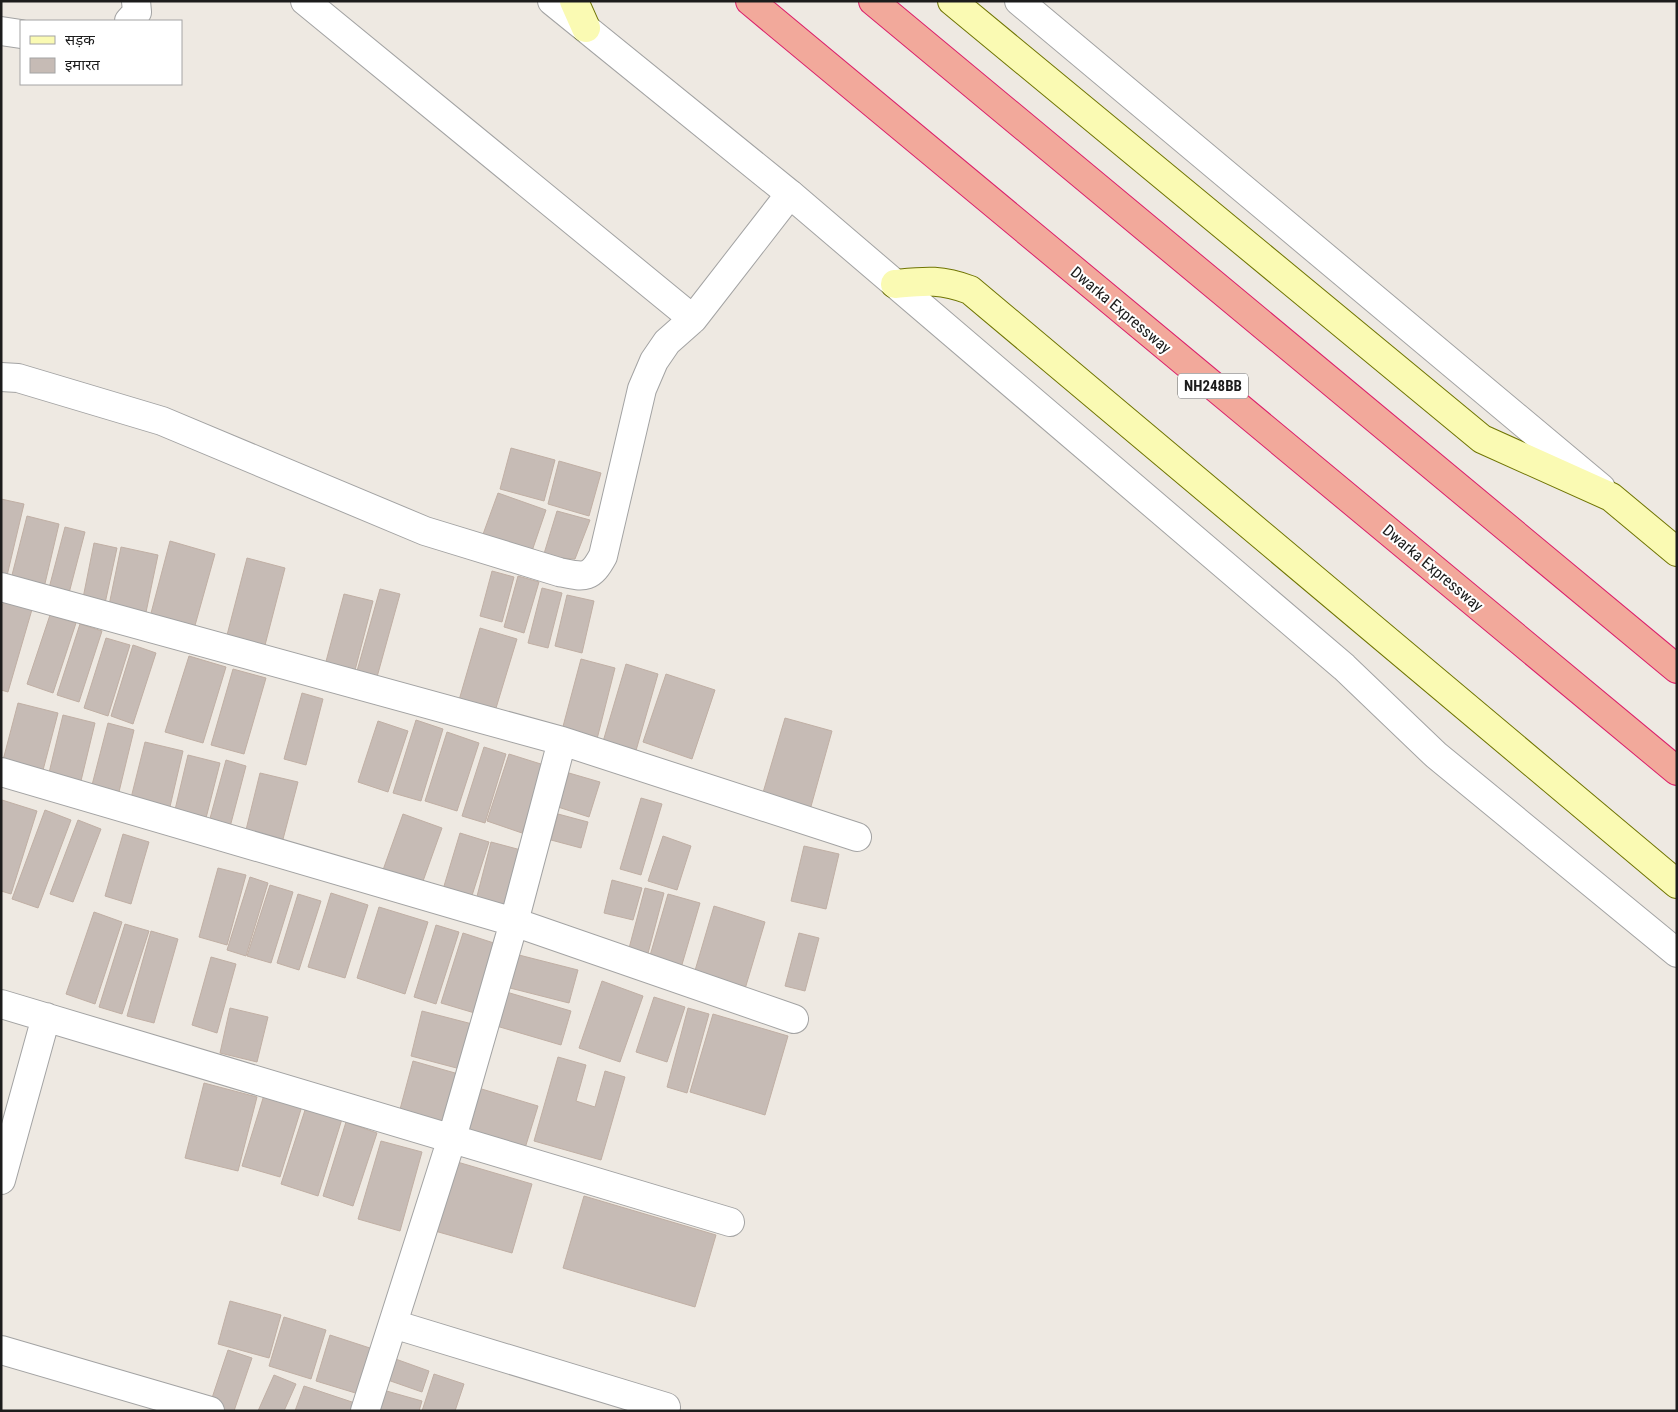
<svg xmlns="http://www.w3.org/2000/svg" width="1678" height="1412" viewBox="0 0 1678 1412" font-family="'Roboto Condensed','Noto Sans Devanagari',sans-serif">
<style>
.building{fill:#c6bbb5;stroke:#c0afa4}
.lines{fill:none;stroke-linecap:round;stroke-linejoin:round}
.minor-casing{stroke:#a3a3a3;stroke-width:30}
.tertiary-casing{stroke:#a3a3a3;stroke-width:30}
.secondary-casing{stroke:#6f7403;stroke-width:30}
.trunk-casing{stroke:#db206b;stroke-width:30}
.minor{stroke:#fff;stroke-width:28}
.tertiary{stroke:#fff;stroke-width:28}
.secondary{stroke:#fafab3;stroke-width:28}
.trunk{stroke:#f2a99b;stroke-width:28}
.labels{text-anchor:middle;dominant-baseline:central;stroke-width:4;stroke-linejoin:round;paint-order:stroke}
.shield{fill:#fff;stroke:#606060;stroke-width:1}
.shield-label{font-size:15px;font-weight:bold;fill:#1c1c1c}
.street-label{font-size:16px;fill:#1c1c1c;stroke:#fff}
</style>
<rect width="100%" height="100%" fill="#eee9e2"/>
<!-- building -->
<path class="building" d="M 511,448 L 555,460 L 544,501 L 500,489 Z
M 559,461 L 601,473 L 589,516 L 548,504 Z
M 498,493 L 546,510 L 531,554 L 482,537 Z
M 1,499 L 24,504 L 6,580 L 1,579 Z
M 557,511 L 590,520 L 575,559 L 543,557 Z
M 27,516 L 59,524 L 43,592 L 10,583 Z
M 65,527 L 85,532 L 68,597 L 48,592 Z
M 170,541 L 215,554 L 194,629 L 150,617 Z
M 94,543 L 117,548 L 104,608 L 82,603 Z
M 121,547 L 158,555 L 145,617 L 108,610 Z
M 247,558 L 285,568 L 264,649 L 226,639 Z
M 492,571 L 514,577 L 502,622 L 480,616 Z
M 518,576 L 539,582 L 524,633 L 504,627 Z
M 542,588 L 562,593 L 548,648 L 528,643 Z
M 380,589 L 400,594 L 377,677 L 357,671 Z
M 344,594 L 373,601 L 353,678 L 324,669 Z
M 567,595 L 594,601 L 582,653 L 555,646 Z
M 5,598 L 33,606 L 8,692 L 1,690 L 1,609 Z
M 50,615 L 76,623 L 53,693 L 27,684 Z
M 80,624 L 102,631 L 79,702 L 57,695 Z
M 480,628 L 517,639 L 493,718 L 457,707 Z
M 106,638 L 130,645 L 108,716 L 84,708 Z
M 133,645 L 156,653 L 133,724 L 111,716 Z
M 189,656 L 226,667 L 203,743 L 165,732 Z
M 581,659 L 615,668 L 596,743 L 561,734 Z
M 626,664 L 658,674 L 635,754 L 602,745 Z
M 233,669 L 266,678 L 244,754 L 211,745 Z
M 666,674 L 715,690 L 692,759 L 643,742 Z
M 302,693 L 323,699 L 306,765 L 284,759 Z
M 18,703 L 58,713 L 42,774 L 2,764 Z
M 63,715 L 95,723 L 80,785 L 48,777 Z
M 785,718 L 832,731 L 810,810 L 762,796 Z
M 416,720 L 443,729 L 421,801 L 393,793 Z
M 378,721 L 408,731 L 388,792 L 358,782 Z
M 108,723 L 134,730 L 118,796 L 91,789 Z
M 447,732 L 479,743 L 457,811 L 425,801 Z
M 145,742 L 183,751 L 169,811 L 130,802 Z
M 484,747 L 506,754 L 485,823 L 462,816 Z
M 509,754 L 544,765 L 522,833 L 487,821 Z
M 188,755 L 220,763 L 205,822 L 174,814 Z
M 226,760 L 246,766 L 230,827 L 209,822 Z
M 260,773 L 298,782 L 282,843 L 245,834 Z
M 569,773 L 600,782 L 589,817 L 558,807 Z
M 641,798 L 662,804 L 641,875 L 620,869 Z
M 2,800 L 37,811 L 11,894 L 1,891 Z
M 45,810 L 71,820 L 38,908 L 12,899 Z
M 403,814 L 442,828 L 422,884 L 383,870 Z
M 558,814 L 588,822 L 581,848 L 551,840 Z
M 78,820 L 101,829 L 73,902 L 50,894 Z
M 460,833 L 489,842 L 469,905 L 441,896 Z
M 123,834 L 149,842 L 131,904 L 105,896 Z
M 663,836 L 691,846 L 677,890 L 648,881 Z
M 491,842 L 521,850 L 504,915 L 474,908 Z
M 804,846 L 839,854 L 826,909 L 791,901 Z
M 218,868 L 246,875 L 227,945 L 199,937 Z
M 250,877 L 268,883 L 246,956 L 227,950 Z
M 612,880 L 642,888 L 633,920 L 604,913 Z
M 270,885 L 293,892 L 271,963 L 247,956 Z
M 645,888 L 664,893 L 647,957 L 628,952 Z
M 331,893 L 368,905 L 345,978 L 308,967 Z
M 298,894 L 321,901 L 299,970 L 277,963 Z
M 668,894 L 700,903 L 681,968 L 649,959 Z
M 714,906 L 765,922 L 745,989 L 694,974 Z
M 379,907 L 428,922 L 405,994 L 357,978 Z
M 94,912 L 122,922 L 95,1004 L 66,994 Z
M 125,924 L 149,931 L 122,1014 L 99,1007 Z
M 436,925 L 459,932 L 436,1004 L 414,997 Z
M 151,931 L 178,939 L 154,1023 L 127,1016 Z
M 463,933 L 500,945 L 478,1014 L 441,1003 Z
M 799,933 L 819,938 L 805,991 L 785,986 Z
M 515,954 L 578,970 L 569,1003 L 506,987 Z
M 211,957 L 236,964 L 217,1033 L 192,1025 Z
M 602,981 L 643,996 L 620,1062 L 579,1048 Z
M 503,991 L 571,1011 L 561,1045 L 493,1025 Z
M 654,997 L 685,1007 L 667,1062 L 636,1052 Z
M 230,1008 L 268,1017 L 257,1062 L 220,1053 Z
M 688,1008 L 709,1014 L 687,1093 L 667,1087 Z
M 422,1011 L 480,1026 L 468,1071 L 411,1056 Z
M 713,1014 L 788,1036 L 765,1115 L 690,1092 Z
M 558,1057 L 586,1065 L 576,1101 L 595,1107 L 605,1071 L 625,1077 L 601,1160 L 534,1141 Z
M 413,1061 L 462,1075 L 448,1127 L 399,1113 Z
M 204,1083 L 257,1097 L 238,1171 L 185,1158 Z
M 475,1087 L 538,1106 L 522,1158 L 459,1138 Z
M 264,1095 L 302,1106 L 280,1177 L 242,1166 Z
M 306,1107 L 342,1119 L 318,1196 L 281,1184 Z
M 346,1122 L 377,1133 L 353,1206 L 323,1196 Z
M 381,1141 L 422,1152 L 400,1231 L 358,1219 Z
M 454,1161 L 532,1184 L 512,1253 L 435,1231 Z
M 584,1196 L 716,1235 L 695,1307 L 563,1268 Z
M 230,1301 L 281,1315 L 269,1358 L 218,1344 Z
M 284,1317 L 326,1330 L 311,1379 L 269,1366 Z
M 330,1335 L 376,1350 L 362,1395 L 316,1381 Z
M 228,1350 L 252,1358 L 234,1411 L 218,1411 L 209,1407 Z
M 390,1357 L 429,1371 L 422,1392 L 382,1378 Z
M 434,1374 L 464,1384 L 455,1411 L 422,1411 Z
M 274,1375 L 296,1384 L 284,1411 L 258,1411 Z
M 304,1386 L 358,1404 L 355,1411 L 295,1411 Z
M 383,1390 L 422,1401 L 419,1411 L 377,1411 Z"/>
<g class="lines">
<!-- minor casing -->
<g class="minor-casing">
<path id="minor" d="M 305,1 L 693,319
M 129,21 L 137,12 L 136,1
M 1,31 L 21,34
M 1,377 L 18,378 L 162,421 L 425,531 L 559,572 C 584,577 590,580 603,556 L 642,389 L 654,361 L 667,342 L 693,319 L 790,194
M 1,587 L 562,741 L 857,837
M 1,772 L 514,922 L 794,1019
M 1,1004 L 730,1222
M 1,1180 L 46,1017
M 393,1324 L 666,1407
M 1,1350 L 210,1411
M 365,1411 L 452,1138 L 514,922 L 562,741"/>
</g>
<!-- tertiary casing -->
<g class="tertiary-casing">
<path id="tertiary" d="M 552,1 L 790,194 L 1344,667 L 1436,755 L 1677,953
M 1019,1 L 1601,488"/>
</g>
<!-- secondary casing -->
<g class="secondary-casing">
<path id="secondary" d="M 574,1 L 586,28
M 952,1 L 1482,439 L 1611,497 L 1677,552
M 895,284 C 926,281 940,279 970,290 L 1677,884"/>
</g>
<!-- trunk casing -->
<g class="trunk-casing">
<path id="trunk" d="M 750,1 L 1677,771
M 873,1 L 1677,669"/>
</g>
<!-- minor -->
<use href="#minor" class="minor"/>
<!-- tertiary -->
<use href="#tertiary" class="tertiary"/>
<!-- secondary -->
<use href="#secondary" class="secondary"/>
<!-- trunk -->
<use href="#trunk" class="trunk"/>
</g>
<g class="labels">
<!-- shield labels -->
<rect class="shield" x="1178" y="373.5" width="70" height="25" rx="4"/>
<g class="shield-label">
<text x="1213" y="386">NH248BB</text>
</g>
<!-- street labels -->
<g class="street-label">
<text transform="translate(1121 310) rotate(40)">Dwarka Expressway</text>
<text transform="translate(1433 568) rotate(40)">Dwarka Expressway</text>
</g>
</g>
<!-- border -->
<rect width="1678" height="1412" fill="none" stroke="#1c1c1c" stroke-width="5"/>
<!-- legend -->
<rect x="20" y="20" width="162" height="65" fill="#ffffff" stroke="#a4a4a4"/>
<rect x="30" y="36" width="25" height="8" fill="#fafab3" stroke="#a4a4a4"/>
<text x="65" y="45" font-size="15" fill="#1c1c1c">सड़क</text>
<rect x="30" y="58" width="25" height="15" fill="#c6bbb5" stroke="#a4a4a4"/>
<text x="65" y="70" font-size="15" fill="#1c1c1c">इमारत</text>
</svg>
